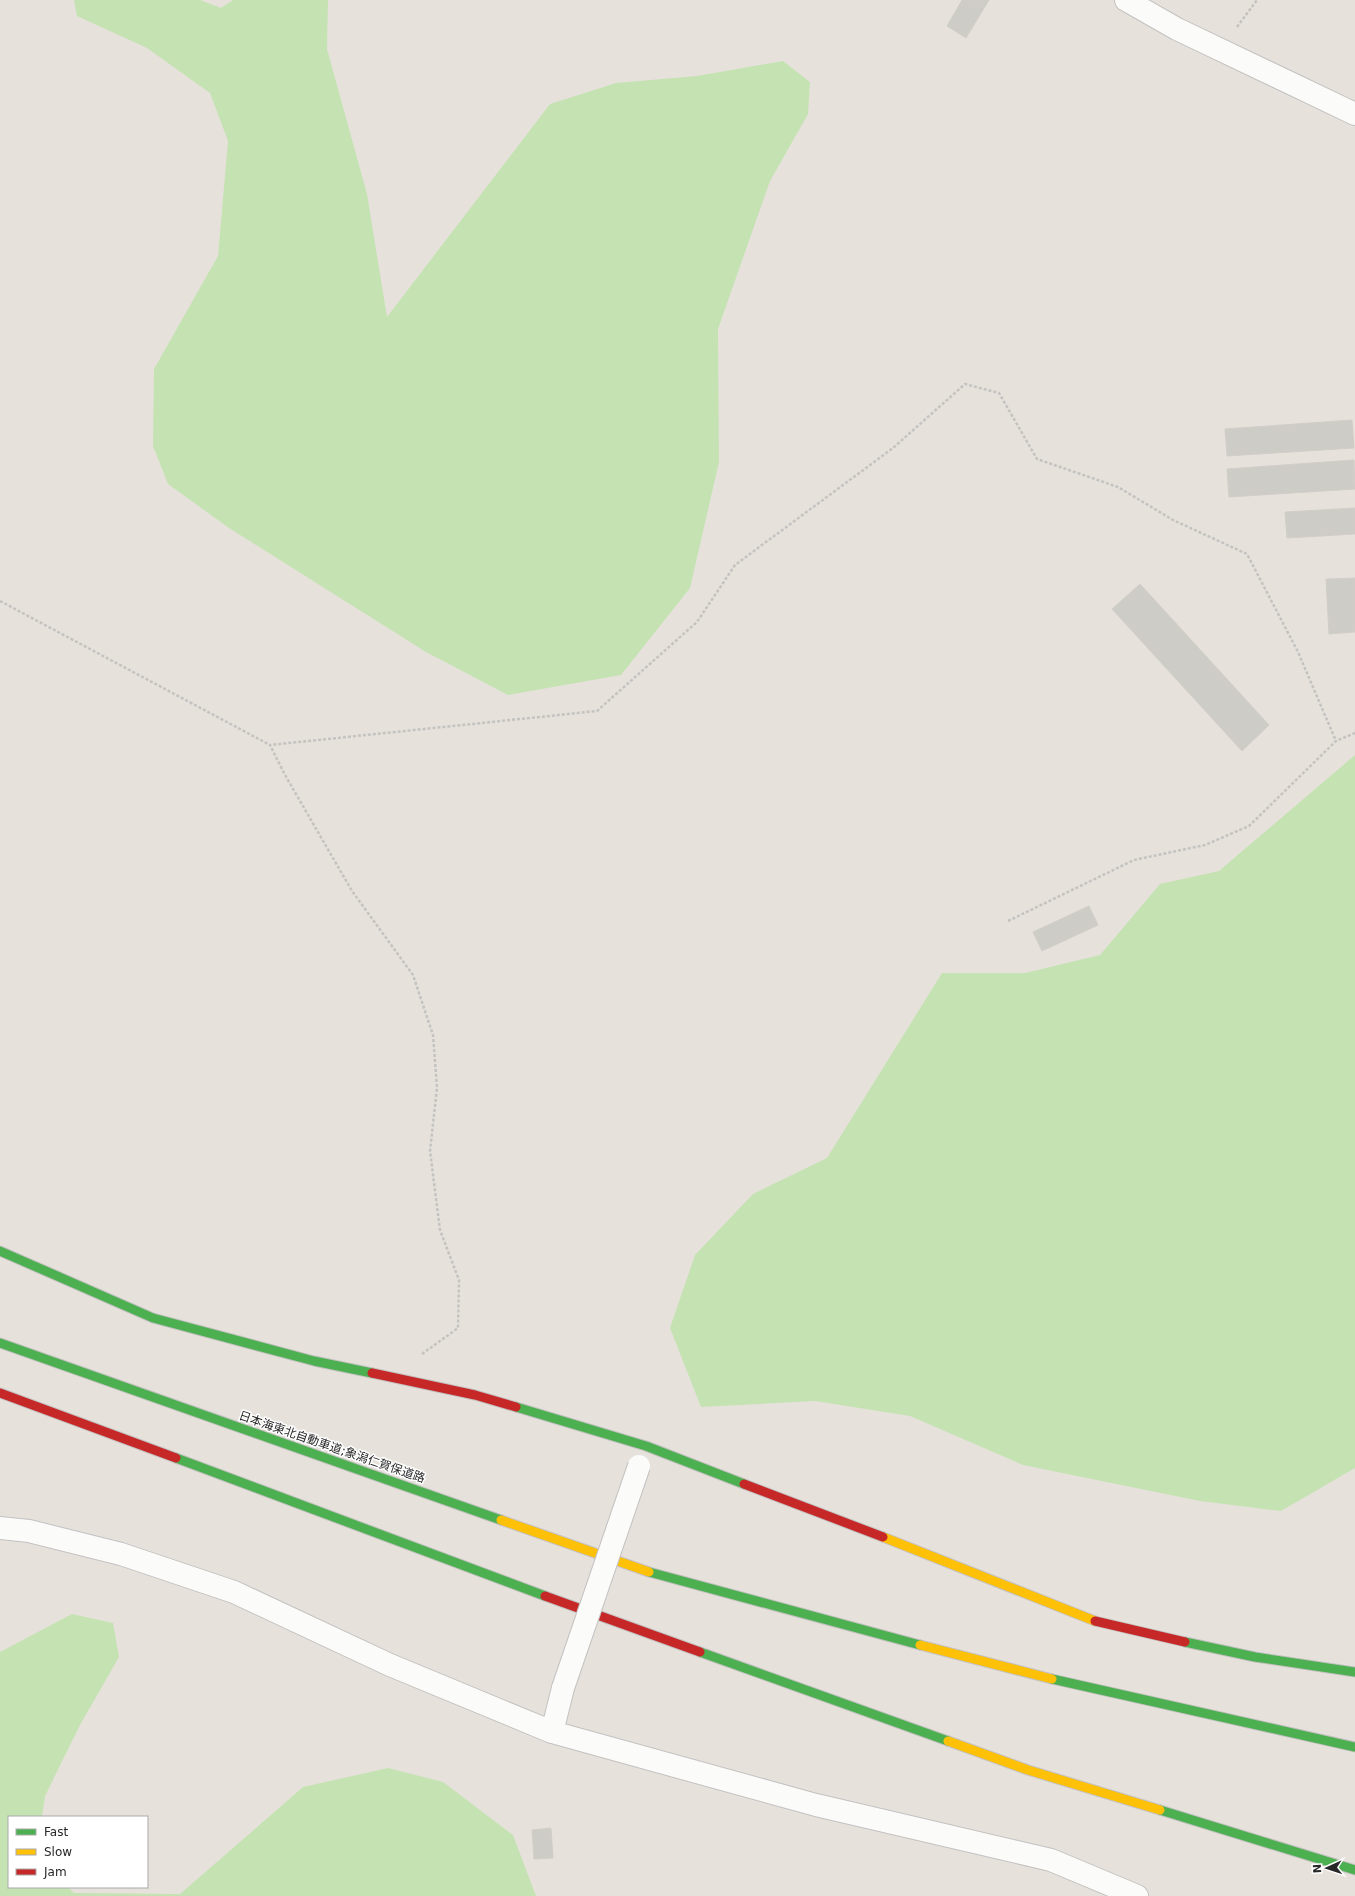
<svg xmlns="http://www.w3.org/2000/svg" width="1355" height="1896" viewBox="0 0 1355 1896" font-family="'DejaVu Sans','Noto Sans JP',sans-serif">
<style>
.green{fill:#c5e2b3}
.building{fill:#ceccc7;stroke:#d1cdc8}
.lines{fill:none;stroke-linecap:round;stroke-linejoin:round}
.street-casing{stroke:#c3c1c1;stroke-width:24}
.fast-casing{stroke:#c3c1c1;stroke-width:11}
.slow-casing{stroke:#c3c1c1;stroke-width:11}
.jam-casing{stroke:#c3c1c1;stroke-width:11}
.path{stroke:#c4c3c2;stroke-width:2.5;stroke-dasharray:3 2;stroke-linecap:butt}
.street{stroke:#fbfbfa;stroke-width:22}
.fast{stroke:#4caf50;stroke-width:9}
.slow{stroke:#ffc107;stroke-width:9}
.jam{stroke:#c62828;stroke-width:9}
.street-bridge-casing{stroke:#c3c1c1;stroke-width:24;stroke-linecap:butt}
.street-bridge{stroke:#fbfbfa;stroke-width:22}
.labels{text-anchor:middle;dominant-baseline:central;stroke-width:3;stroke-linejoin:round;paint-order:stroke}
.street-label{font-size:12px;fill:#272727;stroke:#fff}
</style>
<rect width="100%" height="100%" fill="#e6e2db"/>
<!-- green -->
<path class="green" d="M 74,0 L 200,0 L 221,8 L 233,0 L 328,0 L 327,49 L 367,194 L 387,317 L 550,104 L 616,83 L 697,76 L 783,61 L 810,82 L 808,114 L 770,181 L 718,329 L 719,462 L 690,588 L 621,675 L 508,695 L 426,652 L 229,528 L 168,484 L 153,446 L 154,369 L 218,256 L 228,141 L 210,93 L 147,48 L 77,16 Z
M 1355,755 L 1355,1468 L 1281,1511 L 1200,1501 L 1023,1465 L 910,1416 L 815,1401 L 701,1407 L 670,1328 L 695,1255 L 753,1194 L 827,1158 L 942,973 L 1025,973 L 1100,955 L 1160,884 L 1219,871 Z
M 72,1614 L 113,1623 L 119,1657 L 80,1725 L 45,1796 L 42,1817 L 9,1817 L 9,1887 L 68,1887 L 74,1893 L 180,1894 L 303,1787 L 388,1768 L 443,1782 L 513,1835 L 536,1896 L 0,1896 L 0,1652 Z"/>
<!-- building -->
<path class="building" d="M 962,0 L 989,0 L 966,38 L 947,26 Z
M 1352,420 L 1354,448 L 1227,456 L 1225,429 Z
M 1354,460 L 1355,489 L 1229,497 L 1227,469 Z
M 1355,508 L 1355,534 L 1287,538 L 1285,512 Z
M 1355,578 L 1355,632 L 1329,634 L 1326,579 Z
M 1140,584 L 1269,725 L 1242,751 L 1112,609 Z
M 1089,906 L 1098,925 L 1042,951 L 1033,932 Z
M 551,1828 L 553,1858 L 534,1859 L 532,1830 Z"/>
<g class="lines">
<!-- street casing -->
<g class="street-casing">
<path id="street" d="M 1126,0 L 1177,29 L 1355,114
M 0,1528 L 29,1531 L 121,1554 L 234,1592 L 390,1665 L 552,1732 L 816,1805 L 1051,1860 L 1137,1896
M 552,1732 L 563,1688"/>
</g>
<!-- fast casing -->
<g class="fast-casing">
<path id="fast" d="M 0,1251 L 153,1318 L 314,1361 L 372,1373
M 0,1343 L 501,1520
M 516,1407 L 646,1446 L 744,1484
M 176,1458 L 545,1596
M 649,1572 L 920,1645
M 1185,1642 L 1255,1657 L 1355,1672
M 700,1652 L 948,1741
M 1052,1679 L 1355,1747
M 1160,1810 L 1355,1870"/>
</g>
<!-- slow casing -->
<g class="slow-casing">
<path id="slow" d="M 501,1520 L 649,1572
M 883,1537 L 1095,1621
M 920,1645 L 1052,1679
M 948,1741 L 1028,1770 L 1160,1810"/>
</g>
<!-- jam casing -->
<g class="jam-casing">
<path id="jam" d="M 372,1373 L 475,1395 L 516,1407
M 0,1393 L 176,1458
M 744,1484 L 883,1537
M 545,1596 L 700,1652
M 1095,1621 L 1185,1642"/>
</g>
<!-- path -->
<path class="path" d="M 1237,27 L 1257,0
M 0,601 L 270,745
M 1008,921 L 1134,860 L 1205,845 L 1249,826 L 1336,741 L 1355,733
M 422,1354 L 458,1328 L 459,1280 L 440,1230 L 430,1151 L 437,1088 L 433,1035 L 413,975 L 352,891 L 285,775 L 270,745 L 597,711 L 697,622 L 735,565 L 893,448 L 965,384 L 999,393 L 1037,459 L 1118,487 L 1173,520 L 1247,554 L 1298,652 L 1336,741"/>
<!-- street -->
<use href="#street" class="street"/>
<!-- fast -->
<use href="#fast" class="fast"/>
<!-- slow -->
<use href="#slow" class="slow"/>
<!-- jam -->
<use href="#jam" class="jam"/>
<!-- street-bridge casing -->
<g class="street-bridge-casing">
<path id="street-bridge" d="M 563,1688 L 639,1466"/>
</g>
<!-- street-bridge -->
<use href="#street-bridge" class="street-bridge"/>
</g>
<g class="labels">
<!-- street labels -->
<g class="street-label">
<text transform="translate(332 1447) rotate(19)">日本海東北自動車道;象潟仁賀保道路</text>
</g>
</g>
<!-- legend -->
<rect x="8" y="1816" width="140" height="72" fill="#ffffff" stroke="#a9a9a9"/>
<rect x="16" y="1829" width="20" height="6" fill="#4caf50" stroke="#a9a9a9"/>
<text x="44" y="1836" font-size="12" fill="#272727">Fast</text>
<rect x="16" y="1849" width="20" height="6" fill="#ffc107" stroke="#a9a9a9"/>
<text x="44" y="1856" font-size="12" fill="#272727">Slow</text>
<rect x="16" y="1869" width="20" height="6" fill="#c62828" stroke="#a9a9a9"/>
<text x="44" y="1876" font-size="12" fill="#272727">Jam</text>
<!-- north arrow -->
<g transform="translate(1327 1868) rotate(267)" stroke="#ffffff" stroke-width="3" paint-order="stroke">
<path d="M0-3L7 15L0 10L-7 15Z" fill="#272727"/>
<text y="-6" font-size="11" font-weight="bold" text-anchor="middle" fill="#272727">N</text>
</g>
</svg>
